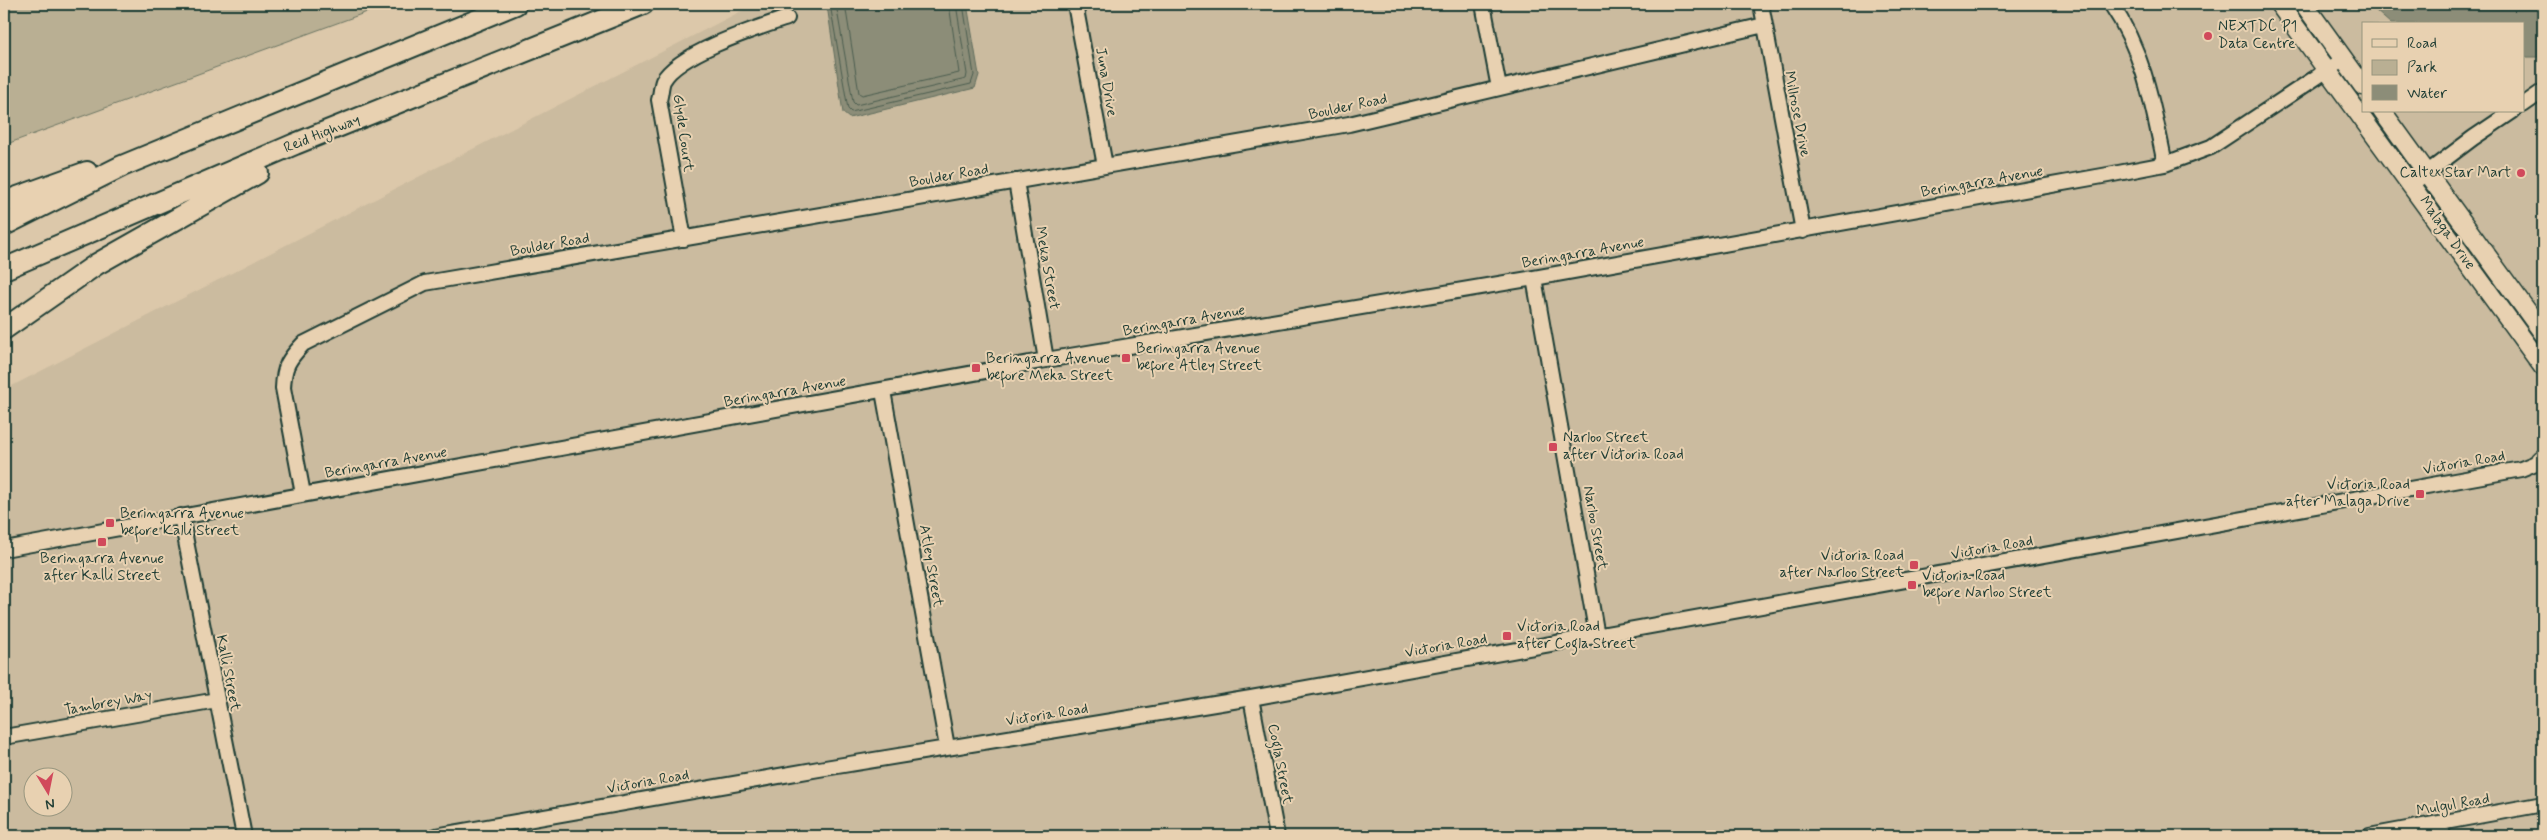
<svg xmlns="http://www.w3.org/2000/svg" width="2547" height="840" viewBox="0 0 2547 840" font-family="Mynerve,sans-serif">
<style>
.built{fill:#cbbb9f;fill-rule:evenodd}
.green{fill:#b9af93;stroke:#6c7664}
.water{fill:#8c8d78;stroke:#606d5d}
.lines{fill:none;stroke-linecap:round;stroke-linejoin:round}
.shore{stroke:#4b5d4f;stroke-width:1}
.minor-casing{stroke:#1f3d34;stroke-width:18}
.major-casing{stroke:#1f3d34;stroke-width:21}
.highway-casing{stroke:#1f3d34;stroke-width:24}
.minor{stroke:#e8d1b1;stroke-width:14}
.major{stroke:#e8d1b1;stroke-width:18}
.highway{stroke:#e8d1b1;stroke-width:20}
.poi-dot{fill:#d1495b;stroke:#e8d1b1;stroke-width:2}
.labels{text-anchor:middle;dominant-baseline:central;stroke-width:4;stroke-linejoin:round;paint-order:stroke}
.poi-label{font-size:15px;fill:#1f3d34;stroke:#e8d1b1;text-anchor:start}
.street-label{font-size:15px;fill:#1f3d34;stroke:#e8d1b1}
</style>
<rect width="100%" height="100%" fill="#dcc8aa"/>
<filter id="ink" filterUnits="userSpaceOnUse"><feTurbulence type="fractalNoise" baseFrequency=".02" numOctaves="2"/><feDisplacementMap in="SourceGraphic" scale="10" xChannelSelector="R" yChannelSelector="G"/><feConvolveMatrix kernelMatrix="1 2 1 2 8 2 1 2 1" color-interpolation-filters="sRGB"/></filter>
<g filter="url(#ink)">
<!-- built -->
<path class="built" d="M 755,4 L 2543,4 L 2543,836 L 4,836 L 4,390 ZM 2363,24 L 2523,24 L 2523,111 L 2363,111 ZM 32,778 L 62,778 L 62,808 L 32,808 Z"/>
<!-- green -->
<path class="green" d="M 4,4 L 389,4 L 4,145 Z"/>
<!-- water -->
<path class="water" d="M 824,4 L 967,4 L 979,75 L 975,88 L 849,118 L 843,113 L 828,12 Z
M 2368,4 L 2543,4 L 2543,57 L 2523,57 L 2523,24 L 2391,24 Z"/>
<g class="lines">
<!-- shore -->
<path class="shore" d="M 830,4 L 848,109 L 851,112 L 971,84 L 974,75 L 963,4
M 836,4 L 853,102 L 856,105 L 966,79 L 967,74 L 956,4
M 845,4 L 859,93 L 862,95 L 959,73 L 949,4"/>
<!-- minor casing -->
<g class="minor-casing">
<path id="minor" d="M 1075,4 L 1105,166
M 1483,4 L 1499,88
M 1761,4 L 1803,231
M 2111,4 C 2144,52 2153,107 2165,164
M 2523,105 L 2543,91
M 1016,181 L 1046,360
M 2412,184 L 2473,138 L 2513,111
M 684,239 L 659,100 C 661,94 661,86 663,81 C 678,53 757,28 787,18
M 1534,278 L 1597,636
M 883,391 L 947,747
M 303,494 L 283,388 C 284,366 288,360 303,344 L 425,283 L 1349,124 L 1764,25
M 181,516 L 244,836
M 4,549 L 1046,360 L 1534,278 L 2108,175 L 2165,164 L 2211,147 L 2344,59
M 1251,698 L 1277,836
M 4,737 L 217,700
M 2441,824 L 2443,836
M 435,836 L 819,769 L 1251,698 L 2521,469 L 2543,460
M 2369,836 L 2543,804"/>
</g>
<!-- major casing -->
<g class="major-casing">
<path id="major" d="M 2279,4 L 2543,367
M 2304,4 L 2363,86
M 2382,111 L 2543,333
M 2540,460 L 2543,458"/>
</g>
<!-- highway casing -->
<g class="highway-casing">
<path id="highway" d="M 4,202 L 87,172
M 4,225 L 122,166 L 516,4
M 4,269 L 295,144 L 643,4
M 4,329 L 97,264 L 258,173"/>
</g>
<!-- minor -->
<use href="#minor" class="minor"/>
<!-- major -->
<use href="#major" class="major"/>
<!-- highway -->
<use href="#highway" class="highway"/>
</g>
</g>
<!-- markers -->
<g class="poi-dot">
<circle cx="2208" cy="36" r="5"/>
<circle cx="2521" cy="173" r="5"/>
<rect x="1121" y="353" width="10" height="10" rx="2.5"/>
<rect x="971" y="363" width="10" height="10" rx="2.5"/>
<rect x="1548" y="442" width="10" height="10" rx="2.5"/>
<rect x="2415" y="489" width="10" height="10" rx="2.5"/>
<rect x="105" y="518" width="10" height="10" rx="2.5"/>
<rect x="97" y="537" width="10" height="10" rx="2.5"/>
<rect x="1909" y="560" width="10" height="10" rx="2.5"/>
<rect x="1907" y="580" width="10" height="10" rx="2.5"/>
<rect x="1502" y="631" width="10" height="10" rx="2.5"/>
</g>
<g class="labels">
<!-- poi labels -->
<g class="poi-label">
<text x="2218" y="27">NEXTDC P1<tspan x="2218" dy="17">Data Centre</tspan></text>
<text x="2511" y="173" text-anchor="end">Caltex Star Mart</text>
<text x="1136" y="349">Beringarra Avenue<tspan x="1136" dy="17">before Atley Street</tspan></text>
<text x="986" y="359">Beringarra Avenue<tspan x="986" dy="17">before Meka Street</tspan></text>
<text x="1563" y="438">Narloo Street<tspan x="1563" dy="17">after Victoria Road</tspan></text>
<text x="2410" y="485" text-anchor="end">Victoria Road<tspan x="2410" dy="17">after Malaga Drive</tspan></text>
<text x="120" y="514">Beringarra Avenue<tspan x="120" dy="17">before Kalli Street</tspan></text>
<text x="1904" y="556" text-anchor="end">Victoria Road<tspan x="1904" dy="17">after Narloo Street</tspan></text>
<text x="102" y="559" text-anchor="middle">Beringarra Avenue<tspan x="102" dy="17">after Kalli Street</tspan></text>
<text x="1922" y="576">Victoria Road<tspan x="1922" dy="17">before Narloo Street</tspan></text>
<text x="1517" y="627">Victoria Road<tspan x="1517" dy="17">after Cogla Street</tspan></text>
</g>
<!-- street labels -->
<g class="street-label">
<text transform="translate(1106 82) rotate(80)">Juna Drive</text>
<text transform="translate(1348 107) rotate(-12)">Boulder Road</text>
<text transform="translate(1797 114) rotate(79)">Millrose Drive</text>
<text transform="translate(683 133) rotate(82)">Glyde Court</text>
<text transform="translate(322 134) rotate(-22)">Reid Highway</text>
<text transform="translate(949 176) rotate(-10)">Boulder Road</text>
<text transform="translate(1982 182) rotate(-10)">Beringarra Avenue</text>
<text transform="translate(2447 233) rotate(55)">Malaga Drive</text>
<text transform="translate(550 245) rotate(-10)">Boulder Road</text>
<text transform="translate(1583 253) rotate(-10)">Beringarra Avenue</text>
<text transform="translate(1047 268) rotate(80)">Meka Street</text>
<text transform="translate(1184 321) rotate(-10)">Beringarra Avenue</text>
<text transform="translate(785 392) rotate(-10)">Beringarra Avenue</text>
<text transform="translate(386 463) rotate(-10)">Beringarra Avenue</text>
<text transform="translate(2464 463) rotate(-10)">Victoria Road</text>
<text transform="translate(1595 528) rotate(80)">Narloo Street</text>
<text transform="translate(1992 548) rotate(-10)">Victoria Road</text>
<text transform="translate(931 566) rotate(80)">Atley Street</text>
<text transform="translate(1446 646) rotate(-10)">Victoria Road</text>
<text transform="translate(228 673) rotate(79)">Kalli Street</text>
<text transform="translate(108 703) rotate(-10)">Tambrey Way</text>
<text transform="translate(1047 715) rotate(-9)">Victoria Road</text>
<text transform="translate(1280 764) rotate(79)">Cogla Street</text>
<text transform="translate(648 782) rotate(-10)">Victoria Road</text>
<text transform="translate(2453 805) rotate(-10)">Mulgul Road</text>
</g>
</g>
<!-- margin -->
<rect width="2547" height="840" fill="none" stroke="#e8d1b1" stroke-width="20"/>
<rect x="10" y="10" width="2527" height="820" fill="none" stroke="#1f3d34" stroke-width="2" filter="url(#ink)"/>
<!-- legend -->
<rect x="2362" y="22" width="162" height="90" fill="#e8d1b1" stroke="#98967f"/>
<rect x="2372" y="39" width="25" height="8" fill="#e8d1b1" stroke="#98967f"/>
<text x="2407" y="48" font-size="15" fill="#1f3d34">Road</text>
<rect x="2372" y="60" width="25" height="15" fill="#b9af93" stroke="#98967f"/>
<text x="2407" y="72" font-size="15" fill="#1f3d34">Park</text>
<rect x="2372" y="85" width="25" height="15" fill="#8c8d78" stroke="#98967f"/>
<text x="2407" y="98" font-size="15" fill="#1f3d34">Water</text>
<!-- north arrow -->
<g transform="translate(48 792) rotate(170)"><circle r="24" fill="#e8d1b1" stroke="#98967f"/>
<path d="M0-4L9 19L0 12L-9 19Z" fill="#d1495b"/>
<text y="-8" font-size="14" font-weight="bold" text-anchor="middle" fill="#1f3d34">N</text>
</g>
</svg>
